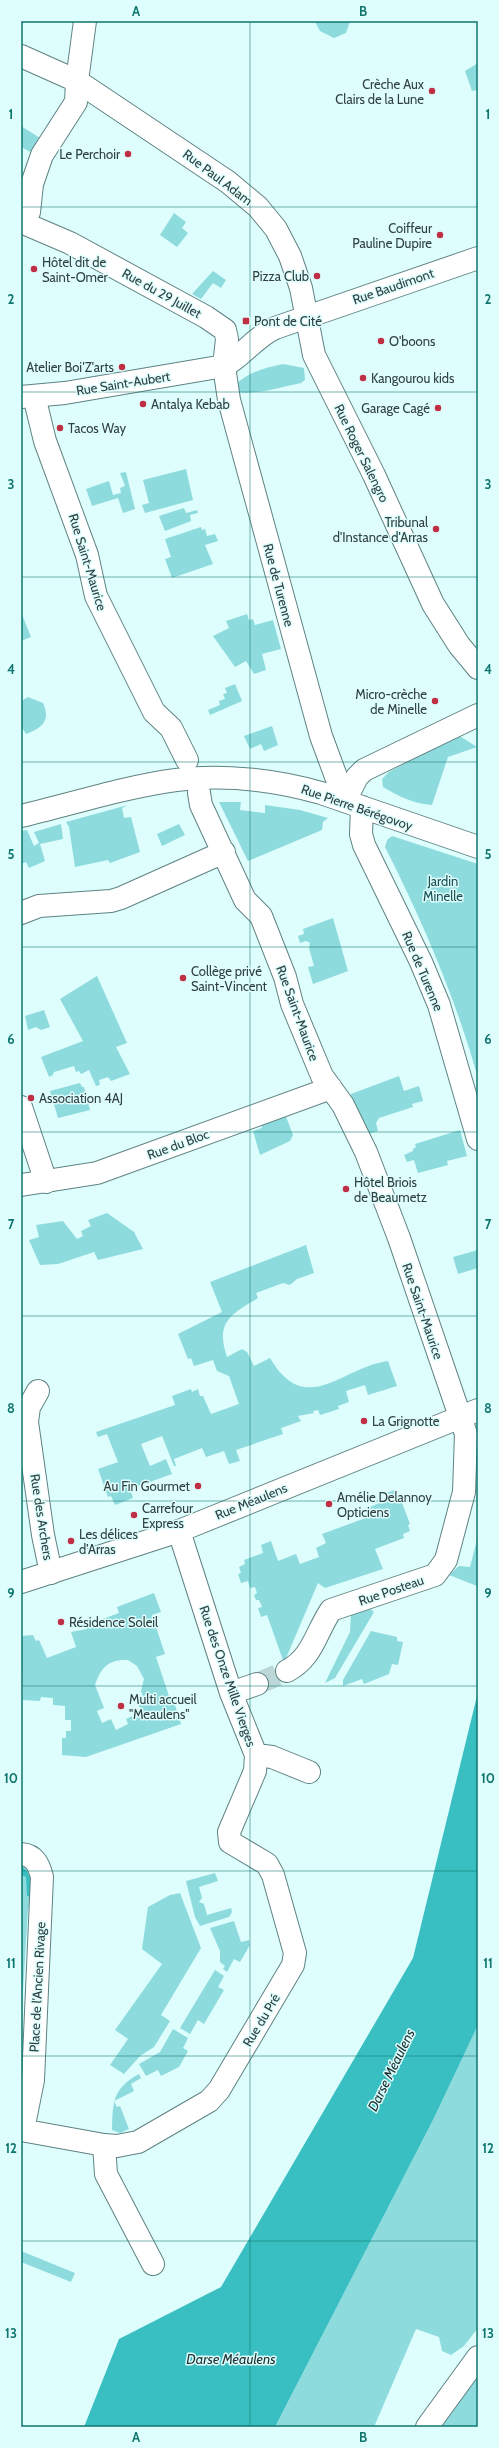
<svg xmlns="http://www.w3.org/2000/svg" width="499" height="2448" viewBox="0 0 499 2448" font-family="Cabin,sans-serif">
<style>
.green{fill:#8edbde;fill-rule:evenodd}
.water{fill:#39bec2}
.lines{fill:none;stroke-linecap:round;stroke-linejoin:round}
.minor-tunnel{stroke:#bbd7d7;stroke-width:22;stroke-dasharray:22 11;stroke-linecap:butt}
.minor-casing{stroke:#5f8283;stroke-width:24}
.tertiary-casing{stroke:#5f8283;stroke-width:24}
.secondary-casing{stroke:#5f8283;stroke-width:24}
.minor{stroke:#fff;stroke-width:22}
.tertiary{stroke:#fff;stroke-width:22}
.secondary{stroke:#fff;stroke-width:22}
.grid{fill:none;stroke:#0f766e;stroke-width:1;stroke-opacity:0.55}
.poi-dot{fill:#bf2e42;stroke:#defdfd;stroke-width:1.5}
.labels{text-anchor:middle;dominant-baseline:central;stroke-width:3;stroke-linejoin:round;paint-order:stroke}
.poi-label{font-size:13px;fill:#314041;stroke:#defdfd;text-anchor:start}
.street-label{font-size:13px;fill:#314041;stroke:#defdfd}
.park-label{font-size:13px;fill:#184f51;stroke:#defdfd}
.water-label{font-size:14px;font-style:italic;fill:#1b3132;stroke:#defdfd}
.neatline{fill:none;stroke:#0f766e;stroke-width:1.5}
.grid-label{font-size:13px;text-anchor:middle;font-weight:bold;fill:#0f766e}
</style>
<rect width="100%" height="100%" fill="#defdfd"/>
<!-- green -->
<path class="green" d="M 350,21 L 346,33 L 334,38 L 320,31 L 315,22 Z
M 478,63 L 478,90 L 472,91 L 465,71 Z
M 21,126 L 40,138 L 30,152 L 21,147 Z
M 174,213 L 186,222 L 182,228 L 188,233 L 177,247 L 160,235 Z
M 213,271 L 226,280 L 221,288 L 213,283 L 201,299 L 192,294 Z
M 283,364 L 304,368 L 305,380 L 301,383 C 281,387 257,395 236,392 L 236,384 C 251,371 265,368 283,364 Z
M 186,469 L 193,500 L 145,513 L 142,505 L 149,503 L 143,480 Z
M 126,472 L 135,509 L 123,513 L 118,498 L 92,506 L 86,489 L 109,481 L 113,495 L 121,493 L 120,488 L 125,486 L 120,473 Z
M 184,508 L 186,513 L 197,510 L 198,513 L 190,515 L 191,521 L 165,531 L 159,516 Z
M 201,527 L 202,530 L 205,529 L 207,536 L 215,534 L 218,541 L 205,545 L 213,564 L 172,578 L 165,559 L 171,557 L 165,539 Z
M 21,612 L 31,637 L 21,641 Z
M 247,614 L 249,620 L 253,619 L 255,625 L 273,620 L 281,649 L 262,654 L 266,670 L 254,674 L 246,661 L 235,667 L 213,636 L 229,628 L 226,621 Z
M 235,684 L 242,701 L 210,715 L 208,710 L 220,705 L 219,701 L 225,699 L 223,694 L 227,693 L 225,688 Z
M 28,697 L 43,703 C 51,721 42,728 26,734 L 21,726 L 21,701 Z
M 272,726 L 278,745 L 264,751 L 261,744 L 250,749 L 244,736 Z
M 458,735 L 477,747 L 448,757 L 432,805 C 414,804 398,796 383,787 L 382,779 L 389,772 Z
M 219,802 L 241,802 L 240,810 L 265,813 L 265,805 L 300,810 L 328,818 L 323,822 L 322,830 L 248,861 Z
M 128,805 L 122,808 L 124,818 L 131,817 L 140,852 L 110,863 L 108,860 L 75,867 L 69,827 L 66,822 Z
M 61,824 L 63,839 L 40,844 L 45,861 L 29,868 L 26,862 L 21,864 L 21,831 L 27,830 L 34,846 L 39,843 L 34,832 Z
M 179,824 L 185,835 L 162,846 L 157,834 Z
M 392,836 L 478,864 L 478,1078 C 455,997 423,922 385,847 L 387,840 Z
M 333,918 L 348,971 L 313,984 L 308,967 L 314,966 L 309,948 L 310,943 L 306,941 L 300,943 L 298,936 L 304,934 L 303,929 Z
M 97,976 L 127,1043 L 116,1047 L 130,1074 L 111,1081 L 108,1077 L 99,1080 L 100,1085 L 96,1086 L 89,1070 L 81,1074 L 79,1071 L 76,1072 L 74,1066 L 54,1072 L 53,1075 L 49,1077 L 41,1057 L 83,1041 L 60,999 Z
M 44,1010 L 50,1027 L 41,1030 L 36,1027 L 28,1030 L 25,1016 Z
M 399,1076 L 404,1091 L 419,1086 L 423,1101 L 412,1104 L 413,1107 L 379,1118 L 376,1123 L 378,1131 L 368,1134 L 350,1099 L 351,1094 Z
M 80,1083 L 82,1087 L 84,1087 L 90,1110 L 58,1118 L 50,1091 Z
M 285,1114 L 293,1135 L 290,1141 L 260,1155 L 253,1131 L 262,1128 L 261,1122 Z
M 460,1130 L 467,1156 L 447,1161 L 448,1165 L 418,1173 L 414,1160 L 407,1162 L 404,1155 L 413,1151 L 413,1149 L 416,1147 L 415,1144 Z
M 107,1213 L 134,1232 L 143,1249 L 98,1260 L 94,1252 L 58,1264 L 40,1265 L 29,1240 L 39,1237 L 36,1225 L 63,1221 L 77,1239 L 83,1236 L 81,1231 L 91,1226 L 88,1220 Z
M 306,1245 L 314,1273 L 297,1279 L 290,1285 L 283,1283 L 256,1293 L 258,1298 C 231,1314 215,1322 227,1357 L 242,1349 L 247,1352 L 254,1366 L 270,1358 C 306,1419 342,1367 388,1361 L 397,1386 L 368,1395 L 365,1385 L 346,1391 L 349,1402 L 338,1406 L 339,1409 L 320,1415 L 318,1410 L 313,1411 L 314,1413 L 298,1416 L 301,1421 L 281,1428 L 283,1434 L 236,1450 L 240,1461 L 229,1464 L 224,1451 L 206,1457 L 202,1448 L 174,1459 L 176,1466 L 174,1466 L 162,1436 L 141,1444 L 150,1466 L 166,1459 L 172,1474 L 130,1489 L 133,1498 L 115,1505 L 111,1496 L 108,1497 L 98,1469 L 118,1462 L 107,1434 L 98,1437 L 96,1432 L 175,1405 L 172,1396 L 191,1389 L 192,1392 L 198,1389 L 200,1396 L 203,1396 L 211,1414 L 239,1404 L 229,1376 L 217,1371 L 213,1360 L 194,1366 L 191,1358 L 188,1359 L 178,1334 L 222,1312 L 210,1282 Z
M 478,1250 L 478,1268 L 458,1274 L 453,1257 Z
M 394,1490 L 398,1500 L 401,1500 L 410,1524 L 408,1525 L 410,1531 L 403,1534 L 404,1538 L 375,1549 L 383,1569 L 325,1588 L 318,1583 L 284,1663 L 267,1615 L 261,1617 L 258,1608 L 262,1607 L 259,1600 L 256,1600 L 254,1595 L 257,1593 L 255,1587 L 250,1588 L 248,1581 L 241,1583 L 238,1574 L 241,1573 L 239,1567 L 245,1564 L 244,1560 L 263,1553 L 261,1545 L 271,1541 L 278,1561 L 296,1554 L 300,1564 L 319,1557 L 316,1548 L 326,1543 L 322,1534 L 371,1516 L 368,1508 L 386,1500 L 385,1494 Z
M 478,1536 L 478,1584 L 477,1586 L 449,1575 L 459,1566 L 470,1567 Z
M 154,1593 L 161,1612 L 152,1615 L 165,1654 L 156,1657 L 172,1705 L 175,1705 L 181,1724 L 86,1757 L 62,1755 L 62,1738 L 66,1738 L 66,1731 L 71,1731 L 71,1720 L 65,1720 L 65,1706 L 53,1705 L 53,1698 L 41,1697 L 40,1701 L 23,1700 L 21,1636 L 33,1635 L 36,1641 L 39,1640 L 47,1658 L 76,1647 L 71,1632 L 87,1629 L 87,1626 L 93,1624 L 94,1626 L 101,1624 L 100,1620 L 119,1613 L 117,1607 ZM 128,1660 L 137,1666 L 144,1679 L 141,1691 L 145,1701 L 138,1704 L 142,1712 L 126,1719 L 128,1724 L 116,1730 L 111,1719 L 102,1723 L 97,1711 L 104,1708 L 95,1685 C 101,1667 109,1659 128,1660 Z
M 368,1607 L 374,1612 L 335,1678 L 325,1683 L 350,1632 L 351,1613 Z
M 371,1631 L 397,1637 L 397,1641 L 403,1642 L 398,1665 L 392,1664 L 389,1674 L 364,1684 L 362,1679 L 343,1686 L 343,1680 Z
M 21,1863 L 33,1872 L 35,1903 L 28,1909 L 21,2024 Z
M 215,1873 L 218,1881 L 199,1887 L 202,1898 L 199,1902 L 204,1904 L 207,1915 L 231,1908 L 232,1912 L 229,1917 L 200,1926 L 195,1917 L 186,1881 Z
M 180,1893 L 201,1948 L 161,2015 L 170,2021 L 154,2047 L 140,2056 L 124,2074 L 110,2065 L 128,2039 L 115,2030 L 162,1964 L 142,1949 L 148,1907 L 170,1895 Z
M 234,1921 L 241,1942 L 249,1940 L 250,1945 L 240,1962 L 234,1959 L 227,1972 L 223,1969 L 225,1966 L 220,1962 L 220,1951 L 210,1928 Z
M 215,1970 L 224,1976 L 218,1987 L 224,1990 L 204,2024 L 198,2020 L 190,2034 L 180,2028 Z
M 478,2025 L 478,2328 L 464,2346 L 451,2355 L 442,2351 L 439,2337 L 416,2329 L 374,2427 L 275,2427 L 434,2118 Z
M 173,2029 L 188,2038 L 183,2048 L 188,2051 L 179,2067 L 161,2076 L 158,2070 L 146,2076 L 139,2064 L 160,2052 Z
M 139,2074 L 141,2078 L 131,2084 L 134,2091 L 114,2101 L 117,2107 L 120,2106 L 129,2129 L 120,2133 L 112,2130 C 113,2102 112,2089 139,2074 Z
M 21,2251 L 75,2273 L 71,2282 L 21,2262 Z
M 478,2372 L 478,2427 L 438,2427 Z"/>
<!-- water -->
<path class="water" d="M 478,1692 L 478,2025 L 434,2118 L 275,2427 L 84,2427 L 119,2339 L 221,2287 L 413,1958 Z
M 21,1866 C 33,1874 31,1883 31,1897 L 27,1896 L 26,1877 L 21,1875 Z"/>
<g class="lines">
<!-- minor-tunnel -->
<path class="minor-tunnel" d="M 257,1684 L 287,1671"/>
<!-- minor casing -->
<g class="minor-casing">
<path id="minor" d="M 21,56 L 77,81 L 76,102 L 42,155 L 32,184 L 29,212 L 23,223
M 34,396 L 45,441 L 87,555 L 96,596 L 154,712 L 171,728 L 187,760
M 199,793 L 201,805 L 245,900 L 261,916 L 285,977 L 292,1004 L 322,1076 L 343,1105 L 366,1152 L 399,1238 L 466,1434 L 464,1492 L 446,1560 L 435,1575 L 331,1610 C 315,1634 313,1657 287,1671
M 345,801 L 357,777 L 364,770 L 478,715
M 21,913 L 39,906 L 111,901 L 121,898 L 224,852
M 21,1107 L 46,1182
M 21,1185 L 97,1173 L 331,1088
M 38,1391 L 29,1407 L 27,1422 L 43,1535 L 51,1573
M 231,1693 L 257,1684
M 256,1755 L 272,1757 L 309,1772
M 21,1854 C 35,1855 39,1865 42,1877 L 33,2080 L 23,2130
M 21,2130 L 104,2145 L 117,2146 L 138,2142 L 209,2101 L 219,2090 L 293,1965 L 295,1953 L 273,1875 L 267,1864 L 230,1842 L 229,1832 L 255,1771 L 256,1755 L 231,1693 L 179,1531
M 104,2145 L 106,2174 L 153,2264"/>
</g>
<!-- tertiary casing -->
<g class="tertiary-casing">
<path id="tertiary" d="M 85,21 L 77,81 L 228,182 L 258,207 L 276,229 L 290,256 L 301,288 L 314,355 L 374,475 L 433,604 L 459,645 L 478,668
M 21,222 L 70,243 L 206,317 L 225,330 L 227,339 L 224,366 L 229,400 L 321,736 L 345,801
M 21,397 L 65,393 L 224,366 C 243,356 255,337 275,328 L 478,258
M 362,807 L 361,834 L 364,845 L 421,962 L 439,1005 L 478,1139
M 21,816 C 72,804 124,787 176,780 C 223,774 275,780 321,793 L 478,847
M 21,1582 L 179,1531 L 478,1410"/>
</g>
<!-- secondary casing -->
<g class="secondary-casing">
<path id="secondary" d="M 427,2427 L 478,2357"/>
</g>
<!-- minor -->
<use href="#minor" class="minor"/>
<!-- tertiary -->
<use href="#tertiary" class="tertiary"/>
<!-- secondary -->
<use href="#secondary" class="secondary"/>
</g>
<!-- grid -->
<path class="grid" d="M 250,21 L 250,2427M 21,207 L 478,207M 21,392 L 478,392M 21,577 L 478,577M 21,762 L 478,762M 21,947 L 478,947M 21,1132 L 478,1132M 21,1316 L 478,1316M 21,1501 L 478,1501M 21,1686 L 478,1686M 21,1871 L 478,1871M 21,2056 L 478,2056M 21,2241 L 478,2241"/>
<!-- markers -->
<g class="poi-dot">
<circle cx="432" cy="91" r="4"/>
<circle cx="128" cy="154" r="4"/>
<circle cx="440" cy="235" r="4"/>
<circle cx="34" cy="269" r="4"/>
<circle cx="317" cy="276" r="4"/>
<rect x="242" y="317" width="8" height="8" rx="2"/>
<circle cx="381" cy="341" r="4"/>
<circle cx="122" cy="367" r="4"/>
<circle cx="363" cy="378" r="4"/>
<circle cx="143" cy="404" r="4"/>
<circle cx="438" cy="408" r="4"/>
<circle cx="60" cy="428" r="4"/>
<circle cx="436" cy="529" r="4"/>
<circle cx="435" cy="701" r="4"/>
<circle cx="183" cy="978" r="4"/>
<circle cx="31" cy="1098" r="4"/>
<circle cx="346" cy="1189" r="4"/>
<circle cx="364" cy="1421" r="4"/>
<circle cx="198" cy="1486" r="4"/>
<circle cx="329" cy="1504" r="4"/>
<circle cx="134" cy="1515" r="4"/>
<circle cx="71" cy="1541" r="4"/>
<circle cx="61" cy="1622" r="4"/>
<circle cx="121" cy="1706" r="4"/>
</g>
<g class="labels">
<!-- poi labels -->
<g class="poi-label">
<text x="424" y="84" text-anchor="end">Crèche Aux<tspan x="424" dy="15">Clairs de la Lune</tspan></text>
<text x="120" y="154" text-anchor="end">Le Perchoir</text>
<text x="432" y="228" text-anchor="end">Coiffeur<tspan x="432" dy="15">Pauline Dupire</tspan></text>
<text x="42" y="262">Hôtel dit de<tspan x="42" dy="15">Saint-Omer</tspan></text>
<text x="309" y="276" text-anchor="end">Pizza Club</text>
<text x="254" y="321">Pont de Cité</text>
<text x="389" y="341">O'boons</text>
<text x="114" y="367" text-anchor="end">Atelier Boi'Z'arts</text>
<text x="371" y="378">Kangourou kids</text>
<text x="151" y="404">Antalya Kebab</text>
<text x="430" y="408" text-anchor="end">Garage Cagé</text>
<text x="68" y="428">Tacos Way</text>
<text x="428" y="522" text-anchor="end">Tribunal<tspan x="428" dy="15">d'Instance d'Arras</tspan></text>
<text x="427" y="694" text-anchor="end">Micro-crèche<tspan x="427" dy="15">de Minelle</tspan></text>
<text x="191" y="971">Collège privé<tspan x="191" dy="15">Saint-Vincent</tspan></text>
<text x="39" y="1098">Association 4AJ</text>
<text x="354" y="1182">Hôtel Briois<tspan x="354" dy="15">de Beaumetz</tspan></text>
<text x="372" y="1421">La Grignotte</text>
<text x="190" y="1486" text-anchor="end">Au Fin Gourmet</text>
<text x="337" y="1497">Amélie Delannoy<tspan x="337" dy="15">Opticiens</tspan></text>
<text x="142" y="1508">Carrefour<tspan x="142" dy="15">Express</tspan></text>
<text x="79" y="1534">Les délices<tspan x="79" dy="15">d’Arras</tspan></text>
<text x="69" y="1622">Résidence Soleil</text>
<text x="129" y="1699">Multi accueil<tspan x="129" dy="15">"Meaulens"</tspan></text>
</g>
<!-- street labels -->
<g class="street-label">
<text transform="translate(218 177) rotate(37)">Rue Paul Adam</text>
<text transform="translate(393 286) rotate(-19)">Rue Baudimont</text>
<text transform="translate(162 293) rotate(29)">Rue du 29 Juillet</text>
<text transform="translate(123 383) rotate(-9)">Rue Saint-Aubert</text>
<text transform="translate(362 453) rotate(64)">Rue Roger Salengro</text>
<text transform="translate(88 562) rotate(73)">Rue Saint-Maurice</text>
<text transform="translate(279 585) rotate(75)">Rue de Turenne</text>
<text transform="translate(357 807) rotate(19)">Rue Pierre Bérégovoy</text>
<text transform="translate(423 971) rotate(67)">Rue de Turenne</text>
<text transform="translate(298 1013) rotate(70)">Rue Saint-Maurice</text>
<text transform="translate(178 1144) rotate(-20)">Rue du Bloc</text>
<text transform="translate(423 1311) rotate(71)">Rue Saint-Maurice</text>
<text transform="translate(251 1501) rotate(-22)">Rue Méaulens</text>
<text transform="translate(42 1517) rotate(81)">Rue des Archers</text>
<text transform="translate(391 1590) rotate(-19)">Rue Posteau</text>
<text transform="translate(228 1676) rotate(71)">Rue des Onze Mille Vierges</text>
<text transform="translate(37 1987) rotate(-87)">Place de l'Ancien Rivage</text>
<text transform="translate(261 2020) rotate(-59)">Rue du Pré</text>
</g>
<!-- park labels -->
<g class="park-label">
<text x="443" y="881">Jardin<tspan x="443" dy="15">Minelle</tspan></text>
</g>
<!-- water labels -->
<g class="water-label">
<text transform="translate(391 2070) rotate(-64)">Darse Méaulens</text>
<text x="231" y="2359">Darse Méaulens</text>
</g>
</g>
<!-- border -->
<rect width="499" height="2448" fill="none" stroke="#defdfd" stroke-width="44"/>
<rect x="22" y="22" width="455" height="2404" class="neatline"/>
<g class="grid-label">
<text x="136" y="16">A</text>
<text x="363" y="16">B</text>
<text x="11" y="119">1</text>
<text x="488" y="119">1</text>
<text x="11" y="304">2</text>
<text x="488" y="304">2</text>
<text x="11" y="489">3</text>
<text x="488" y="489">3</text>
<text x="11" y="674">4</text>
<text x="488" y="674">4</text>
<text x="11" y="859">5</text>
<text x="488" y="859">5</text>
<text x="11" y="1044">6</text>
<text x="488" y="1044">6</text>
<text x="11" y="1229">7</text>
<text x="488" y="1229">7</text>
<text x="11" y="1413">8</text>
<text x="488" y="1413">8</text>
<text x="11" y="1598">9</text>
<text x="488" y="1598">9</text>
<text x="11" y="1783">10</text>
<text x="488" y="1783">10</text>
<text x="11" y="1968">11</text>
<text x="488" y="1968">11</text>
<text x="11" y="2153">12</text>
<text x="488" y="2153">12</text>
<text x="11" y="2338">13</text>
<text x="488" y="2338">13</text>
<text x="136" y="2442">A</text>
<text x="363" y="2442">B</text>
</g>
</svg>
